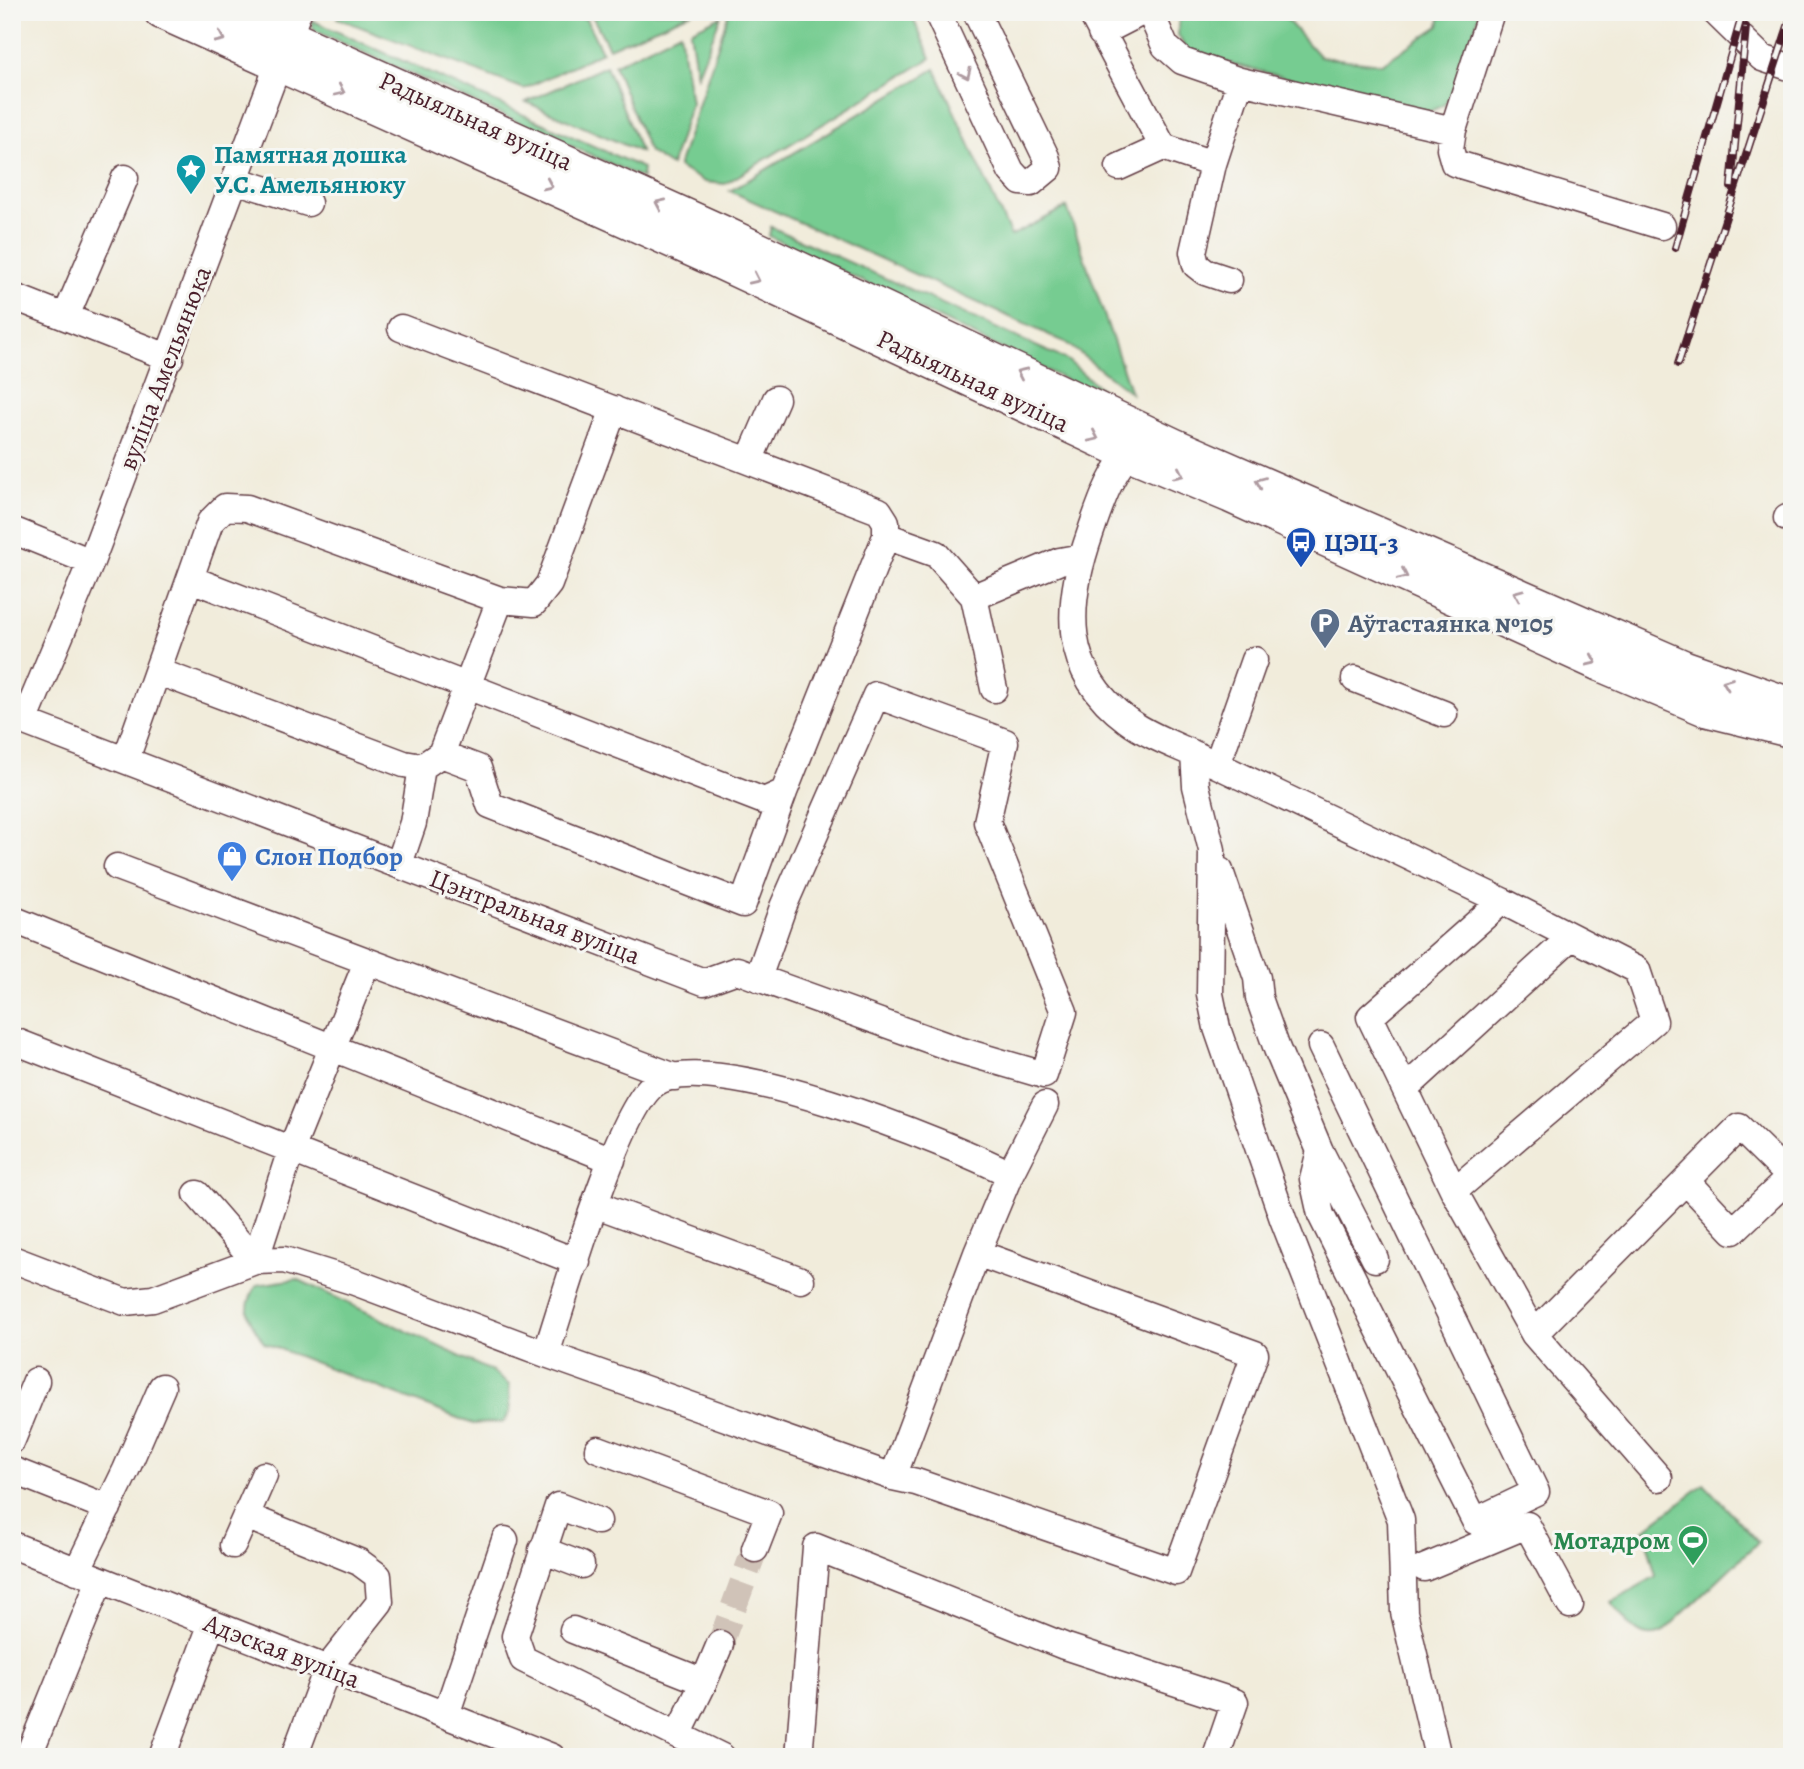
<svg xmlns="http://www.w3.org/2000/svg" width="1804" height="1769" viewBox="0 0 1804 1769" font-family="Alegreya,serif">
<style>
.green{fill:#76cc91;stroke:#60765e;stroke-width:2}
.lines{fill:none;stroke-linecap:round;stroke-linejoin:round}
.minor-tunnel{stroke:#d0c3b8;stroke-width:26;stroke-dasharray:26 13;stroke-linecap:butt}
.minor-casing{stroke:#633e45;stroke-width:29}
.major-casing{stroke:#633e45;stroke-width:36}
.minor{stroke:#fff;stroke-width:26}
.major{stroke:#fff;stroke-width:33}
.rail-casing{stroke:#4a1f2b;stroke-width:8}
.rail{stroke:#f6f6f2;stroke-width:5;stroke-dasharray:16;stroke-linecap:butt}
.oneway{stroke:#ae9aa0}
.labels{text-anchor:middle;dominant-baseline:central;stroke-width:6;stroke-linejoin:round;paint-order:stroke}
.street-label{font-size:26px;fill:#4a1f2b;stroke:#f6f6f2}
.culture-label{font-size:26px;font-weight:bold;fill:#0d838f;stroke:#f6f6f2;text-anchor:start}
.transit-label{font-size:26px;font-weight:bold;fill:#164399;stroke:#f6f6f2;text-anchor:start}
.service-label{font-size:26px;font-weight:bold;fill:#4e5e75;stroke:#f6f6f2;text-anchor:start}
.shop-label{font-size:26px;font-weight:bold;fill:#366cbe;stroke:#f6f6f2;text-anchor:start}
.leisure-label{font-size:26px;font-weight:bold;fill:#27864d;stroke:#f6f6f2;text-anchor:end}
</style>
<rect width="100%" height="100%" fill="#f6f6f2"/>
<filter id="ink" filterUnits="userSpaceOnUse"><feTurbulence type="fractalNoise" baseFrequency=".0143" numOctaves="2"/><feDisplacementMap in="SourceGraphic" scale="14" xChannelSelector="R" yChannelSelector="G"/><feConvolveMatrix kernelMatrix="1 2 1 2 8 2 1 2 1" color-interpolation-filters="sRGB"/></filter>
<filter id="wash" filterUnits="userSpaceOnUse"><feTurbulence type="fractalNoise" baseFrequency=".00686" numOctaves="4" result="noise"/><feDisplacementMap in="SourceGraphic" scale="28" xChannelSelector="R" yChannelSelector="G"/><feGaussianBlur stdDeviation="1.57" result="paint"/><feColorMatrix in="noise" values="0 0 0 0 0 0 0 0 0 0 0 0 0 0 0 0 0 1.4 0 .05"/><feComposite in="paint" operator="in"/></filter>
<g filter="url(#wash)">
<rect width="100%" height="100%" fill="#f1ecdb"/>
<!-- green -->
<path class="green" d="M 340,12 L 555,12 L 586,19 L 602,52 L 524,89 L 337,18 Z
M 601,12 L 693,12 L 609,48 L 592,16 Z
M 729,12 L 910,12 L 931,58 L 725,184 L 705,182 L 678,167 Z
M 1189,12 L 1280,12 L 1320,57 L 1382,64 L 1439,26 L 1441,12 L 1480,12 L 1457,85 L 1444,105 L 1426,113 L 1188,53 L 1178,35 L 1179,18 Z
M 721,16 L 697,76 L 690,31 Z
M 311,20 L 643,168 L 642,178 L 314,30 Z
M 680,32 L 691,103 L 671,166 L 649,152 L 614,65 Z
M 606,66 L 641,152 L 526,102 Z
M 935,69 L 1011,236 L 1067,207 L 1131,393 L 1065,342 L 730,191 Z
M 771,227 L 1067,360 L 1122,407 L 769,236 Z
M 297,1279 L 491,1371 L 509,1385 L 510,1411 L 504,1422 L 473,1424 L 264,1343 C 249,1318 240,1312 257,1285 Z
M 1704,1484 L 1758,1542 L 1662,1633 C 1638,1643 1625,1618 1611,1602 L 1656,1576 L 1644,1530 Z"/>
</g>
<g filter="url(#ink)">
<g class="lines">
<!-- minor-tunnel -->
<path class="minor-tunnel" d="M 720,1644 L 755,1549"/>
<!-- minor casing -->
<g class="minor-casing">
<path id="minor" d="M 937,12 L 1011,171 L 1021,182 L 1031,183 L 1049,168 L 1046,157 L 976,12
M 1091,12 L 1163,147 L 1119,167
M 1715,12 L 1762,58 L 1792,68
M 1101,33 L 1142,12 L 1151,14 L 1165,46 L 1182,61 L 1240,81 L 1453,130 L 1491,12
M 1453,130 L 1450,149 L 1454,163 L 1662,226
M 1163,147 L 1213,164 L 1240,81
M 1213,164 L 1193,252 L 1196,265 L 1205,272 L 1229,280
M 235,180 L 308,203
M 12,296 L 170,358
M 66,316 L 125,178
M 1140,442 C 1113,465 1101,501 1090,534 C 1065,605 1061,671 1127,720 C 1147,735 1172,744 1194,754 L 1196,786 L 1212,850 L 1210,994 L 1217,1028 L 1283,1219 L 1401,1520 L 1404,1612 L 1438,1757
M 749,461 L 776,399
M 1787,518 L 1792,520
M 12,530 L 91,562
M 886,536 L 936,554 L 974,597 L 994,689
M 191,579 L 764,801 L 784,792 L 886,536 L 886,522 L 879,511 L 401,328
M 974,597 L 1060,561 L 1082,557
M 159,672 L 404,764 L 422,767 L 441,754 L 500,600
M 1355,679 L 1444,714
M 12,717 L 704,982 L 737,970 L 758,978 L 955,1049 L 1044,1075 L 1064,1012 L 987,822 L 1005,742 L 876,695 L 783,907 L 758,978
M 24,722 L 91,562 L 298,12
M 441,754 L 478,768 L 490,805 L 743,904 L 784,792
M 1194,754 L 1502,901 L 1637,970 L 1654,1021 L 1454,1191
M 126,759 L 210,522 L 225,507 L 247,508 L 500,600 L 534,603 L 549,584 L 614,409
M 1217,765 L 1254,660
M 399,864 L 413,823 L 422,767
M 117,867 L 675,1077
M 1220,871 L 1257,978 L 1259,998 L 1277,1049 L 1320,1151 L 1375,1259
M 1502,901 L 1370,1017 L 1454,1191 L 1534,1334 L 1659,1478
M 12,919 L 612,1160
M 12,1040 L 577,1262
M 1405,1089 L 1571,937
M 1320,1151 L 1313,1179 L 1321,1215 L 1475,1521 L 1536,1492 L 1321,1046
M 1010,1174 L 1045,1105
M 197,1194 L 255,1261
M 597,1205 L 801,1280
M 12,1259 L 125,1302 L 153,1299 L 255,1261 L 284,1260 L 355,1282 L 546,1354 L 893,1477 L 916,1482 L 1176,1572 L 1255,1354 L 977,1253
M 255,1261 L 291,1150 L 367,962
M 1534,1334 L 1739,1127 L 1790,1177 L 1733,1231 L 1686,1181
M 546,1354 C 564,1300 616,1116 653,1085 C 705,1043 954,1145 1010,1174 L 977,1253 L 893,1477
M 12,1440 L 36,1381
M 598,1449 L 769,1513 L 755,1549
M 12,1470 L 108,1508
M 246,1516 L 359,1562 L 378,1576 L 380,1602 L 327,1669 L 294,1757
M 598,1521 L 558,1506 L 515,1636 L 523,1659 L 722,1757
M 12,1545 L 552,1757
M 233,1545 L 264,1475
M 542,1550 L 581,1565
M 1424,1568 L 1527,1525 L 1570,1605
M 77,1571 L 126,1470 L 162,1387
M 573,1630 L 704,1682 L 720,1644
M 446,1715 L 505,1540
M 678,1735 L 704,1682
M 28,1757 L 100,1580
M 162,1757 L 212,1623
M 799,1757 L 816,1547 L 1064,1646 L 1235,1702 L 1216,1757"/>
</g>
<!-- major casing -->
<g class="major-casing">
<path id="major" d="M 161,12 L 710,258 L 1127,453 L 1230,496 L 1601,665 L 1707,710 L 1792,731
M 235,12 L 722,232 L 1176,446 L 1684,667 L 1792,705"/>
</g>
<!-- minor -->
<use href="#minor" class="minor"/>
<!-- major -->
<use href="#major" class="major"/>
<!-- rail casing -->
<g class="rail-casing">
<path id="rail" d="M 1731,187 L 1746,27
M 1675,248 L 1743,12
M 1678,364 L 1792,14"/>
</g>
<!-- rail -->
<use href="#rail" class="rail"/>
</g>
<!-- one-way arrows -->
<defs><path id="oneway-chevron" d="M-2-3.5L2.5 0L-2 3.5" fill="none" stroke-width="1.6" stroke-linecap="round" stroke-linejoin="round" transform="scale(1.75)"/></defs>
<g class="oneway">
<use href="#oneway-chevron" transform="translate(220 38) rotate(24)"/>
<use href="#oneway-chevron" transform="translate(966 74) rotate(65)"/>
<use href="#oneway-chevron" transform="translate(340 91) rotate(24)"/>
<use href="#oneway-chevron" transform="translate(548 185) rotate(24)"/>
<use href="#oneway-chevron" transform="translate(660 204) rotate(-156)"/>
<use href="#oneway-chevron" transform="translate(755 279) rotate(25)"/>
<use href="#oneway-chevron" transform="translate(1021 373) rotate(-155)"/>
<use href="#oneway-chevron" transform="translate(1094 437) rotate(25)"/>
<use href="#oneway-chevron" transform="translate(1179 474) rotate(25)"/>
<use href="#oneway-chevron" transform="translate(1260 482) rotate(-157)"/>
<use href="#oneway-chevron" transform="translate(1403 575) rotate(25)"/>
<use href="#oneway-chevron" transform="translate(1518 594) rotate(-157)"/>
<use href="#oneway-chevron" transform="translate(1592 661) rotate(24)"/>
<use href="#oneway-chevron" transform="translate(1727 683) rotate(-159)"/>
</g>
</g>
<!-- icons -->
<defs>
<g id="sight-pin" transform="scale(1.575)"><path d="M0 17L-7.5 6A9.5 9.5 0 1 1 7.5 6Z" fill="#0f9aa8" stroke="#f6f6f2"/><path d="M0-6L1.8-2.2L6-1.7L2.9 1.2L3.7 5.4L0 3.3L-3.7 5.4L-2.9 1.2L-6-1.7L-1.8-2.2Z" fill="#fff"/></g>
<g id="bus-pin" transform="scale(1.575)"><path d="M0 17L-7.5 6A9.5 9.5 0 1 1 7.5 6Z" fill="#1a4fb4" stroke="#f6f6f2"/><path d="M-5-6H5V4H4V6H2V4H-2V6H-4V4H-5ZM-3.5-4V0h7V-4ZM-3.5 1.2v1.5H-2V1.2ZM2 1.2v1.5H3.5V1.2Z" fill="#fff"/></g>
<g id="parking-pin" transform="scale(1.575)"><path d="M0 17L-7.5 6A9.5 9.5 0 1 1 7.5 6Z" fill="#5c6f8a" stroke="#f6f6f2"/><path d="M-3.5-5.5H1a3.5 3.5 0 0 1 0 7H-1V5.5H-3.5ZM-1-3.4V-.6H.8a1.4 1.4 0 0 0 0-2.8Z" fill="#fff"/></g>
<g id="shop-pin" transform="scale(1.575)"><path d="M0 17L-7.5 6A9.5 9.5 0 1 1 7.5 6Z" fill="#3f7fe0" stroke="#f6f6f2"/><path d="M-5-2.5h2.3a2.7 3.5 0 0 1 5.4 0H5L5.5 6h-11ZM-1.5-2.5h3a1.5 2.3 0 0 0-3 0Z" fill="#fff"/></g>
<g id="stadium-pin" transform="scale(1.575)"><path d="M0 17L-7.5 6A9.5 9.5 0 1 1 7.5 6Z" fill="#2e9e5b" stroke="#f6f6f2"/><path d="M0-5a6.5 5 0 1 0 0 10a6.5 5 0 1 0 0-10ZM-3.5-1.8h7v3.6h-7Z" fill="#fff"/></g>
</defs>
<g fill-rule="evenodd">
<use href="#sight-pin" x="191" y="169"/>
<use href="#bus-pin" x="1301" y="542"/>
<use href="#parking-pin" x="1325" y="623"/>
<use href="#shop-pin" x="232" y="856"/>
<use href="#stadium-pin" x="1693" y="1540"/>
</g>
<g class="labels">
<!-- street labels -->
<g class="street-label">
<text transform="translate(476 121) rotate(24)">Радыяльная вуліца</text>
<text transform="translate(165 368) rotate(-69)">вуліца Амельянюка</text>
<text transform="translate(973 381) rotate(25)">Радыяльная вуліца</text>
<text transform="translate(535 917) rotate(21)">Цэнтральная вуліца</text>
<text transform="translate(282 1651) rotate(21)">Адэская вуліца</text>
</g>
<!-- culture labels -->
<g class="culture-label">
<text x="214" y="154">Памятная дошка<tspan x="214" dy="30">У.С. Амельянюку</tspan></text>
</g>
<!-- transit labels -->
<g class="transit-label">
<text x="1324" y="542">ЦЭЦ-3</text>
</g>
<!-- service labels -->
<g class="service-label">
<text x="1348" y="623">Аўтастаянка №105</text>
</g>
<!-- shop labels -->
<g class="shop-label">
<text x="255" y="856">Слон Подбор</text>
</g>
<!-- leisure labels -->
<g class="leisure-label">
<text x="1670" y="1540">Мотадром</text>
</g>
</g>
<!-- margin -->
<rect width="1804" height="1769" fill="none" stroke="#f6f6f2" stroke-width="42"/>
</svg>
